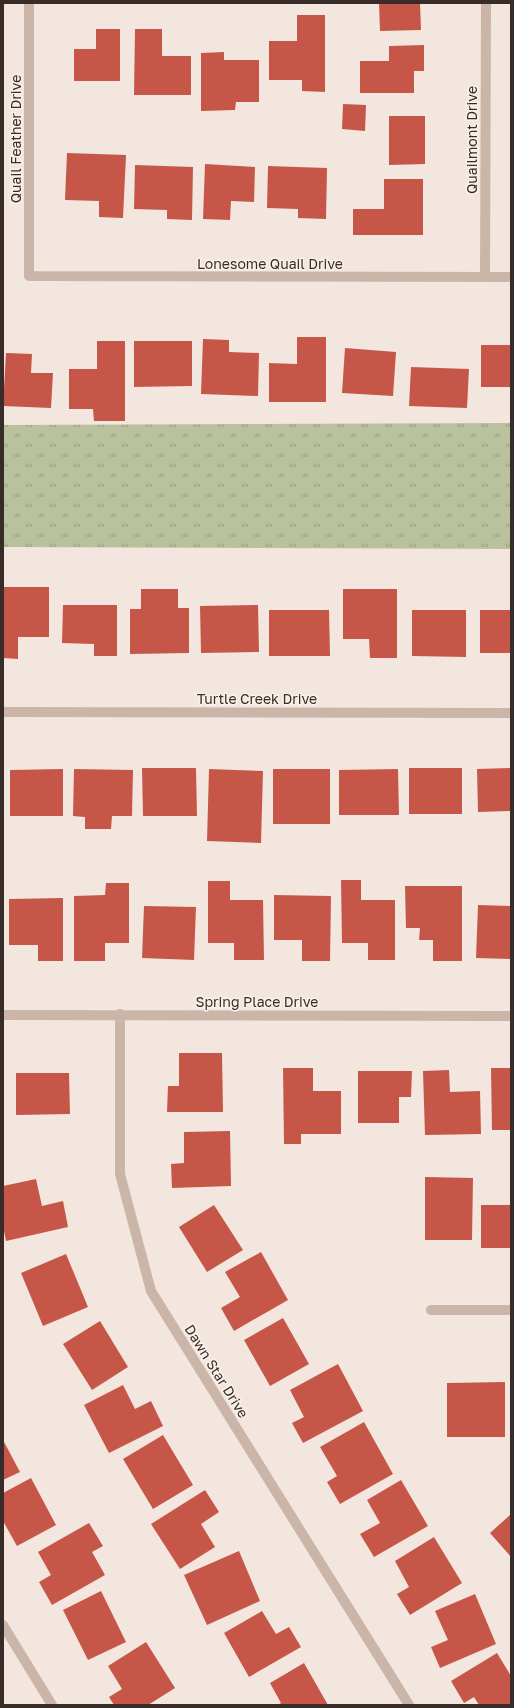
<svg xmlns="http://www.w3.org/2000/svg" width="514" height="1708" viewBox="0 0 514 1708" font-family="'Golos Text',sans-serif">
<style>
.grass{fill:url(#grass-tufts)}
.building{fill:#c65748}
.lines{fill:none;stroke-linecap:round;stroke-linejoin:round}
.minor{stroke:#cbb5a9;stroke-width:10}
.labels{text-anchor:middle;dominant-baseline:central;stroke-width:3;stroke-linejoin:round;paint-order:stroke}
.street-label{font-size:14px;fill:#382c29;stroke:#faf1eb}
</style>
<defs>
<pattern id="grass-tufts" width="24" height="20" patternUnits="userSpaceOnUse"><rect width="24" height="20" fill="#bac29d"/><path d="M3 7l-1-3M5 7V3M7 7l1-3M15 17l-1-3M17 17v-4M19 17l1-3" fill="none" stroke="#989e80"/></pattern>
</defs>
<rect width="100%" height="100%" fill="#f3e6de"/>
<!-- grass -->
<path class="grass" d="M 511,423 L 511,549 L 3,547 L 3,425 Z"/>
<!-- building -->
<path class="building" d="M 379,3 L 420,3 L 421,30 L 380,31 Z
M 297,15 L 325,15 L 325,92 L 302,91 L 302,80 L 269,80 L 269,41 L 297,41 Z
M 96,29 L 120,29 L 120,81 L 74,81 L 74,49 L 96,49 Z
M 135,29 L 162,29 L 162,56 L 191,56 L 191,95 L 134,95 Z
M 424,45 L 424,71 L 414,71 L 414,93 L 360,93 L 360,61 L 389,61 L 389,46 Z
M 224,52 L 224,60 L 259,60 L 259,102 L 236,102 L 235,110 L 201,111 L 201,53 Z
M 343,104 L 366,105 L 365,131 L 342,129 Z
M 389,116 L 425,116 L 425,164 L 389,165 Z
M 67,153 L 126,155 L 123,218 L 99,217 L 99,201 L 65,200 Z
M 205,164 L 255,167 L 254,202 L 231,201 L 230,220 L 203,219 Z
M 135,165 L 193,167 L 192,220 L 167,219 L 167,210 L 134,209 Z
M 268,166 L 327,168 L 326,219 L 298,218 L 298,209 L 267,208 Z
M 384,179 L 423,179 L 423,235 L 353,235 L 353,209 L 384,209 Z
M 297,337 L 326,337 L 326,402 L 269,402 L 269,363 L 297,364 Z
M 203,339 L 229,340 L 229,352 L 259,353 L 258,396 L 201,394 Z
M 97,341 L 125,341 L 125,421 L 94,421 L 93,409 L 69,409 L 69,369 L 97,369 Z
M 134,341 L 192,341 L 192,386 L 134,387 Z
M 481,345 L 511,345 L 511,387 L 481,387 Z
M 345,348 L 396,352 L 393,396 L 342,393 Z
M 6,353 L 32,354 L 31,373 L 53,373 L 51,408 L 3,406 Z
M 411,367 L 469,369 L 467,408 L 409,406 Z
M 3,587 L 49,587 L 49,637 L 18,637 L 18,659 L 3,658 Z
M 141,589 L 178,589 L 178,608 L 189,608 L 189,653 L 130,654 L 130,609 L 141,609 Z
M 343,589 L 397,589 L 397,658 L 370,658 L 369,639 L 343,639 Z
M 63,605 L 117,605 L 117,656 L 94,656 L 94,644 L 62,643 Z
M 258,605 L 259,652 L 201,653 L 200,606 Z
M 269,610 L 329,610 L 330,656 L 269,656 Z
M 412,610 L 466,610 L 466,657 L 412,656 Z
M 480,610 L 511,610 L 511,653 L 480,653 Z
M 142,768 L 196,768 L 197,816 L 143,816 Z
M 409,768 L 462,768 L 462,814 L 409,814 Z
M 511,768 L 511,811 L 478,812 L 477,769 Z
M 63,769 L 63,816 L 10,816 L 10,770 Z
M 74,769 L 133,770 L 132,816 L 112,816 L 111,829 L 85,829 L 85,817 L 73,816 Z
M 209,769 L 263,771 L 261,843 L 207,841 Z
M 273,769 L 330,769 L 330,824 L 273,824 Z
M 398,769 L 399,815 L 339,815 L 339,770 Z
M 341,880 L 361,880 L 361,900 L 395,900 L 395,960 L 368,960 L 368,943 L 342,943 Z
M 208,881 L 230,881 L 230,900 L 263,900 L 264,960 L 234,960 L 234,943 L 208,943 Z
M 106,883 L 129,883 L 129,943 L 105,943 L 105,961 L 74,961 L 74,896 L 105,895 Z
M 405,886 L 462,886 L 462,961 L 433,961 L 433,940 L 419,940 L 420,928 L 406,928 Z
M 274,895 L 331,896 L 330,961 L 302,961 L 302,940 L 274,940 Z
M 63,898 L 63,961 L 38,961 L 38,945 L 9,945 L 9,899 Z
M 478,905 L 511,906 L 511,959 L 476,958 Z
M 144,906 L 196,907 L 194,960 L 142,958 Z
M 179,1053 L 222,1053 L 223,1112 L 167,1112 L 168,1086 L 179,1086 Z
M 283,1068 L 313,1068 L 313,1091 L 341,1091 L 341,1134 L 301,1134 L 301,1144 L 284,1144 Z
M 491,1068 L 511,1068 L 511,1130 L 492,1130 Z
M 449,1070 L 450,1092 L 480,1091 L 481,1134 L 425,1135 L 423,1071 Z
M 358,1071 L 412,1071 L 411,1097 L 399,1097 L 399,1123 L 358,1123 Z
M 16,1073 L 69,1073 L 70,1114 L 16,1115 Z
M 230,1131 L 231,1186 L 172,1188 L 171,1164 L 184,1163 L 184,1132 Z
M 425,1177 L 473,1178 L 472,1240 L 425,1240 Z
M 36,1179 L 42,1206 L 63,1201 L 68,1227 L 6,1241 L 3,1226 L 3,1186 Z
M 214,1205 L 243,1250 L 207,1272 L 179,1227 Z
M 481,1205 L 511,1205 L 511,1248 L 481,1248 Z
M 261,1252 L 288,1300 L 234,1331 L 221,1308 L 240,1297 L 225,1272 Z
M 66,1254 L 88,1307 L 43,1326 L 21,1273 Z
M 283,1318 L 309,1364 L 270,1386 L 244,1340 Z
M 100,1321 L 128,1367 L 92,1390 L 63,1344 Z
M 338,1364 L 363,1411 L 303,1443 L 292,1423 L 304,1417 L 290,1390 Z
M 505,1382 L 505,1437 L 447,1437 L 447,1383 Z
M 123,1385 L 135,1409 L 151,1401 L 163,1426 L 109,1453 L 84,1405 Z
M 364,1422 L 393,1474 L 340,1504 L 327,1482 L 337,1476 L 320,1447 Z
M 163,1435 L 193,1485 L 153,1509 L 123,1459 Z
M 3,1440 L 20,1472 L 3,1480 Z
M 31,1478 L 56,1525 L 17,1546 L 3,1521 L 3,1493 Z
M 401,1480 L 428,1526 L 374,1557 L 360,1534 L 380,1523 L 367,1500 Z
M 205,1490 L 219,1512 L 201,1524 L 215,1547 L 180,1569 L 151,1524 Z
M 511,1514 L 511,1557 L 490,1533 Z
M 89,1523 L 103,1546 L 92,1552 L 105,1575 L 52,1605 L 39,1582 L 51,1575 L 38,1552 Z
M 434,1537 L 462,1583 L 410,1615 L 397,1594 L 409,1587 L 395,1561 Z
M 239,1551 L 260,1601 L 207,1625 L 184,1575 Z
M 101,1591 L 126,1642 L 88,1660 L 63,1610 Z
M 475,1594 L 496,1644 L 440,1668 L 431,1647 L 448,1640 L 435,1611 Z
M 262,1611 L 276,1634 L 289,1627 L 301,1647 L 249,1677 L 224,1633 Z
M 146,1642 L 175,1688 L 148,1705 L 114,1705 L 109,1697 L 122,1689 L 108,1666 Z
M 497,1653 L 511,1676 L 511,1705 L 479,1705 L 474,1697 L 464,1703 L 451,1681 Z
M 304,1663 L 328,1705 L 278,1705 L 281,1703 L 270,1683 Z"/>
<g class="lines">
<!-- minor -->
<path class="minor" d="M 29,3 L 29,276 L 511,277
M 485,277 L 486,3
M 3,712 L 511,713
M 120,1014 L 120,1174 L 151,1291 L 409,1705
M 3,1015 L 511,1016
M 431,1310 L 511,1310
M 3,1625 L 52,1705"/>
</g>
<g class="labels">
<!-- street labels -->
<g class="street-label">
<text transform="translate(15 139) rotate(-90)">Quail Feather Drive</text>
<text transform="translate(471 140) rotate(-90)">Quailmont Drive</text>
<text x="270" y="263">Lonesome Quail Drive</text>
<text x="257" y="698">Turtle Creek Drive</text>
<text x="257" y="1001">Spring Place Drive</text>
<text transform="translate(217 1371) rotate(58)">Dawn Star Drive</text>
</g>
</g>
<!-- border -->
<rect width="514" height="1708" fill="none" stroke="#382c29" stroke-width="8"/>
</svg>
